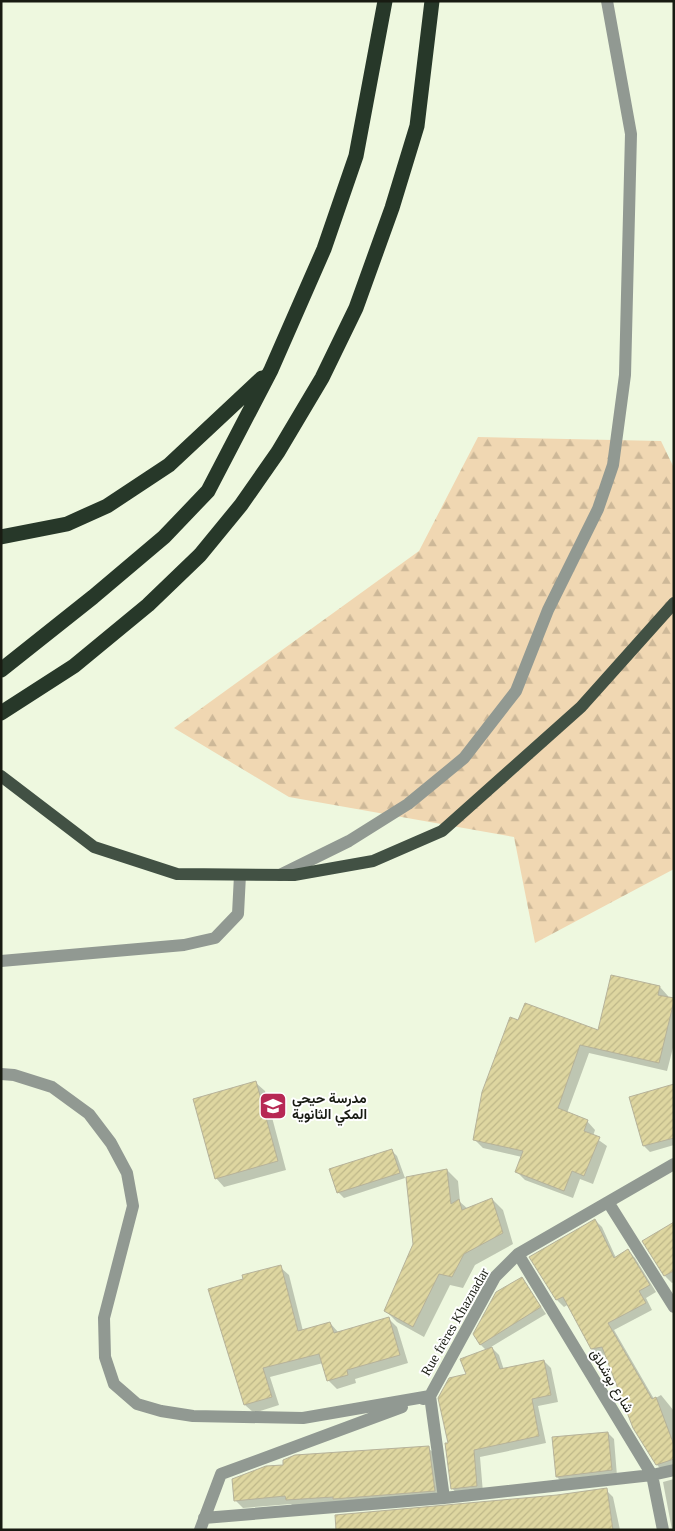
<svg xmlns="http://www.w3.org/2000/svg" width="675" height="1531" viewBox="0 0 675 1531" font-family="'Times New Roman',Vazirmatn,serif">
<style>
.forest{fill:url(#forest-firs)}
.shadow{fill:#0003}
.building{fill:url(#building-hatch);stroke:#b6b29a}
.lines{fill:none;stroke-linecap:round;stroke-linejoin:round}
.minor{stroke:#919992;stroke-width:12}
.major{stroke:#425144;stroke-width:12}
.highway{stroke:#273829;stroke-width:15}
.labels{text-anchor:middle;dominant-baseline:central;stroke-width:4;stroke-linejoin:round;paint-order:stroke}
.poi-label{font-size:14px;font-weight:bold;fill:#181b12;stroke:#fff;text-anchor:start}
.street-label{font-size:14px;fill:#181b12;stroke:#fff}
</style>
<defs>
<pattern id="forest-firs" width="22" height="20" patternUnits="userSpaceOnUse" patternTransform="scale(1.25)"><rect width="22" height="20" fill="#f0d7b2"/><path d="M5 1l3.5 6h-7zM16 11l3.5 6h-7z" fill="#cdb898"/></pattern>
<pattern id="building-hatch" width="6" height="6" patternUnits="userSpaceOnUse" patternTransform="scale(1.25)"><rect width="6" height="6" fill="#ded6a0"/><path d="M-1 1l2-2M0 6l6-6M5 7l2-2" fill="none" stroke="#beb789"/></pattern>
</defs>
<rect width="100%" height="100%" fill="#eef8df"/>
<!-- forest -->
<path class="forest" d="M 478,437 L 661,441 L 674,468 L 674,869 L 535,943 L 514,837 L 289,797 L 174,728 L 419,551 Z"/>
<!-- shadow -->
<path class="shadow" d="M 612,976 L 660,987 L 668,996 L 668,998 L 674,1000 L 674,1044 L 667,1071 L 589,1053 L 567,1113 L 587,1121 L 595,1130 L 593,1136 L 607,1146 L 593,1184 L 580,1179 L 573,1198 L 525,1180 L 516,1171 L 522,1157 L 483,1148 L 474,1139 L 519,1022 L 599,1031 Z
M 256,1083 L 265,1091 L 286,1170 L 224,1187 L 216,1178 Z
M 674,1086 L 674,1145 L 650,1152 L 644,1146 L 631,1098 Z
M 391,1150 L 397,1156 L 405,1178 L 344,1198 L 338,1192 Z
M 447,1170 L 458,1181 L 460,1202 L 468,1209 L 492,1199 L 503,1210 L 513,1244 L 475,1265 L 463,1288 L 450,1285 L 424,1337 L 397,1322 L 386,1311 Z
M 595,1220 L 602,1227 L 616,1258 L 628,1251 L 635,1258 L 656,1292 L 646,1298 L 652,1310 L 614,1330 L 654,1399 L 661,1395 L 674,1411 L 674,1470 L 664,1472 L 657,1465 L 606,1354 L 599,1356 L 592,1349 L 569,1304 L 564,1307 L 557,1300 Z
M 674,1223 L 674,1282 L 672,1283 L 665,1276 L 644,1241 Z
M 280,1267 L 289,1275 L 303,1331 L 330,1323 L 339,1333 L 388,1318 L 397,1327 L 408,1363 L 355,1379 L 356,1383 L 337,1389 L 328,1380 L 323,1363 L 270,1377 L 279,1405 L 254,1413 L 245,1405 L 210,1290 Z
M 522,1278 L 546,1314 L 491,1347 L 499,1355 L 504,1370 L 544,1361 L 551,1368 L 558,1402 L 538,1406 L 546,1443 L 480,1457 L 483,1493 L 459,1496 L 452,1488 L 450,1444 L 467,1374 L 486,1350 L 480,1344 Z
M 608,1433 L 614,1439 L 617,1476 L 563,1483 L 557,1477 L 554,1438 Z
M 428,1448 L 436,1455 L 442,1498 L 294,1507 L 291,1504 L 243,1508 L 235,1500 L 284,1466 Z
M 674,1479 L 674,1530 L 672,1530 L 663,1482 Z
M 606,1490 L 613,1497 L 620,1530 L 337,1530 Z"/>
<!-- building -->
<path class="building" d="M 611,975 L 660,986 L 658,995 L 674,998 L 674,1001 L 659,1063 L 580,1045 L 558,1108 L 588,1120 L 584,1131 L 600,1137 L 584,1176 L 572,1171 L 564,1191 L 515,1172 L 523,1151 L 473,1140 L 482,1092 L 510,1017 L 518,1020 L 525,1003 L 598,1030 Z
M 256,1081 L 278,1161 L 215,1179 L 193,1099 Z
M 674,1084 L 674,1138 L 643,1146 L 629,1097 Z
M 392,1149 L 400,1173 L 337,1193 L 329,1169 Z
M 447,1169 L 451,1204 L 459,1199 L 462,1210 L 492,1198 L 503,1233 L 464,1254 L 452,1277 L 439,1274 L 413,1327 L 384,1311 L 413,1244 L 406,1177 Z
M 595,1219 L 614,1258 L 628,1249 L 650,1285 L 639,1291 L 646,1303 L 608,1323 L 652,1399 L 656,1397 L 674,1445 L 674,1459 L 656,1465 L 633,1428 L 602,1347 L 591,1349 L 563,1297 L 556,1300 L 529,1257 Z
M 674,1222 L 674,1271 L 664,1276 L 642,1241 Z
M 281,1265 L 298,1331 L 330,1322 L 334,1333 L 389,1317 L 400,1355 L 347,1370 L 348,1375 L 327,1381 L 319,1354 L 263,1368 L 272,1397 L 244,1405 L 208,1289 L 243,1279 L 242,1275 Z
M 522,1277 L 541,1307 L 480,1345 L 473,1334 L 496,1292 Z
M 492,1347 L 500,1369 L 544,1360 L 551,1395 L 532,1399 L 539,1436 L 474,1450 L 477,1486 L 451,1489 L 445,1443 L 448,1443 L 438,1398 L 449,1378 L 466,1374 L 460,1359 Z
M 608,1432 L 612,1470 L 556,1477 L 552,1437 Z
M 429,1446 L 435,1491 L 333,1499 L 333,1497 L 286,1500 L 285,1496 L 234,1501 L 232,1479 L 266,1466 L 283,1465 L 283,1460 L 295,1455 Z
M 607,1488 L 613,1530 L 336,1530 L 335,1515 L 557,1495 Z"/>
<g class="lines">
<!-- minor -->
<path class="minor" d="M 280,875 L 349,841 L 408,804 L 464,758 L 516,691 L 548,610 L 598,509 L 613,465 L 625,375 L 631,134 L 607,1
M 1,961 L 184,945 L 215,938 L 238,914 L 240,875
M 1,1074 L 14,1075 L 52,1087 L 89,1114 L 111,1143 L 127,1173 L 133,1206 L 104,1318 L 105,1357 L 114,1384 L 137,1404 L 161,1411 L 193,1416 L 303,1418 L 430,1396 L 444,1498
M 608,1202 L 674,1307
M 518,1254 L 652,1475 L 663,1530
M 423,1399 L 430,1396 L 495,1277 L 518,1254 L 674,1164
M 204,1518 L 444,1498 L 652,1475 L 674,1470
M 200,1530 L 221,1474 L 402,1407"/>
<!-- major -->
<path class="major" d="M 1,776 L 94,847 L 177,874 L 294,875 L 373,861 L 442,831 L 581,707 L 674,603"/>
<!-- highway -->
<path class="highway" d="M 1,537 L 67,524 L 107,506 L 169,465 L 262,378
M 1,670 L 93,597 L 164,537 L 208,491 L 271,370 L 324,249 L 356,156 L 385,1
M 1,713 L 74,666 L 148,605 L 200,555 L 241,505 L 278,452 L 322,378 L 356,308 L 392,208 L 417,126 L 432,1"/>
</g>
<!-- icons -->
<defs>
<g id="school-square" transform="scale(1.4375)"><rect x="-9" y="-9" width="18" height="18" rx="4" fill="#b72854" stroke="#fff"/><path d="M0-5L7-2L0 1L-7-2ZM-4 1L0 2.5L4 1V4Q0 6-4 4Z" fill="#fff"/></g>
</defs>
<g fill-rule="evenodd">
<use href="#school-square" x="273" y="1106"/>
</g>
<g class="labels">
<!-- poi labels -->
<g class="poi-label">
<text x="292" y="1098">مدرسة حيحي<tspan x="292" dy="16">المكي الثانوية</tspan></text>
</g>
<!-- street labels -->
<g class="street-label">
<text transform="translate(455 1322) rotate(-60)">Rue frères Khaznadar</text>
<text transform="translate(612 1381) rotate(59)">شارع بوشلاق</text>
</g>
</g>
<!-- border -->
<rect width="675" height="1531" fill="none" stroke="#181b12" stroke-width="5"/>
</svg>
